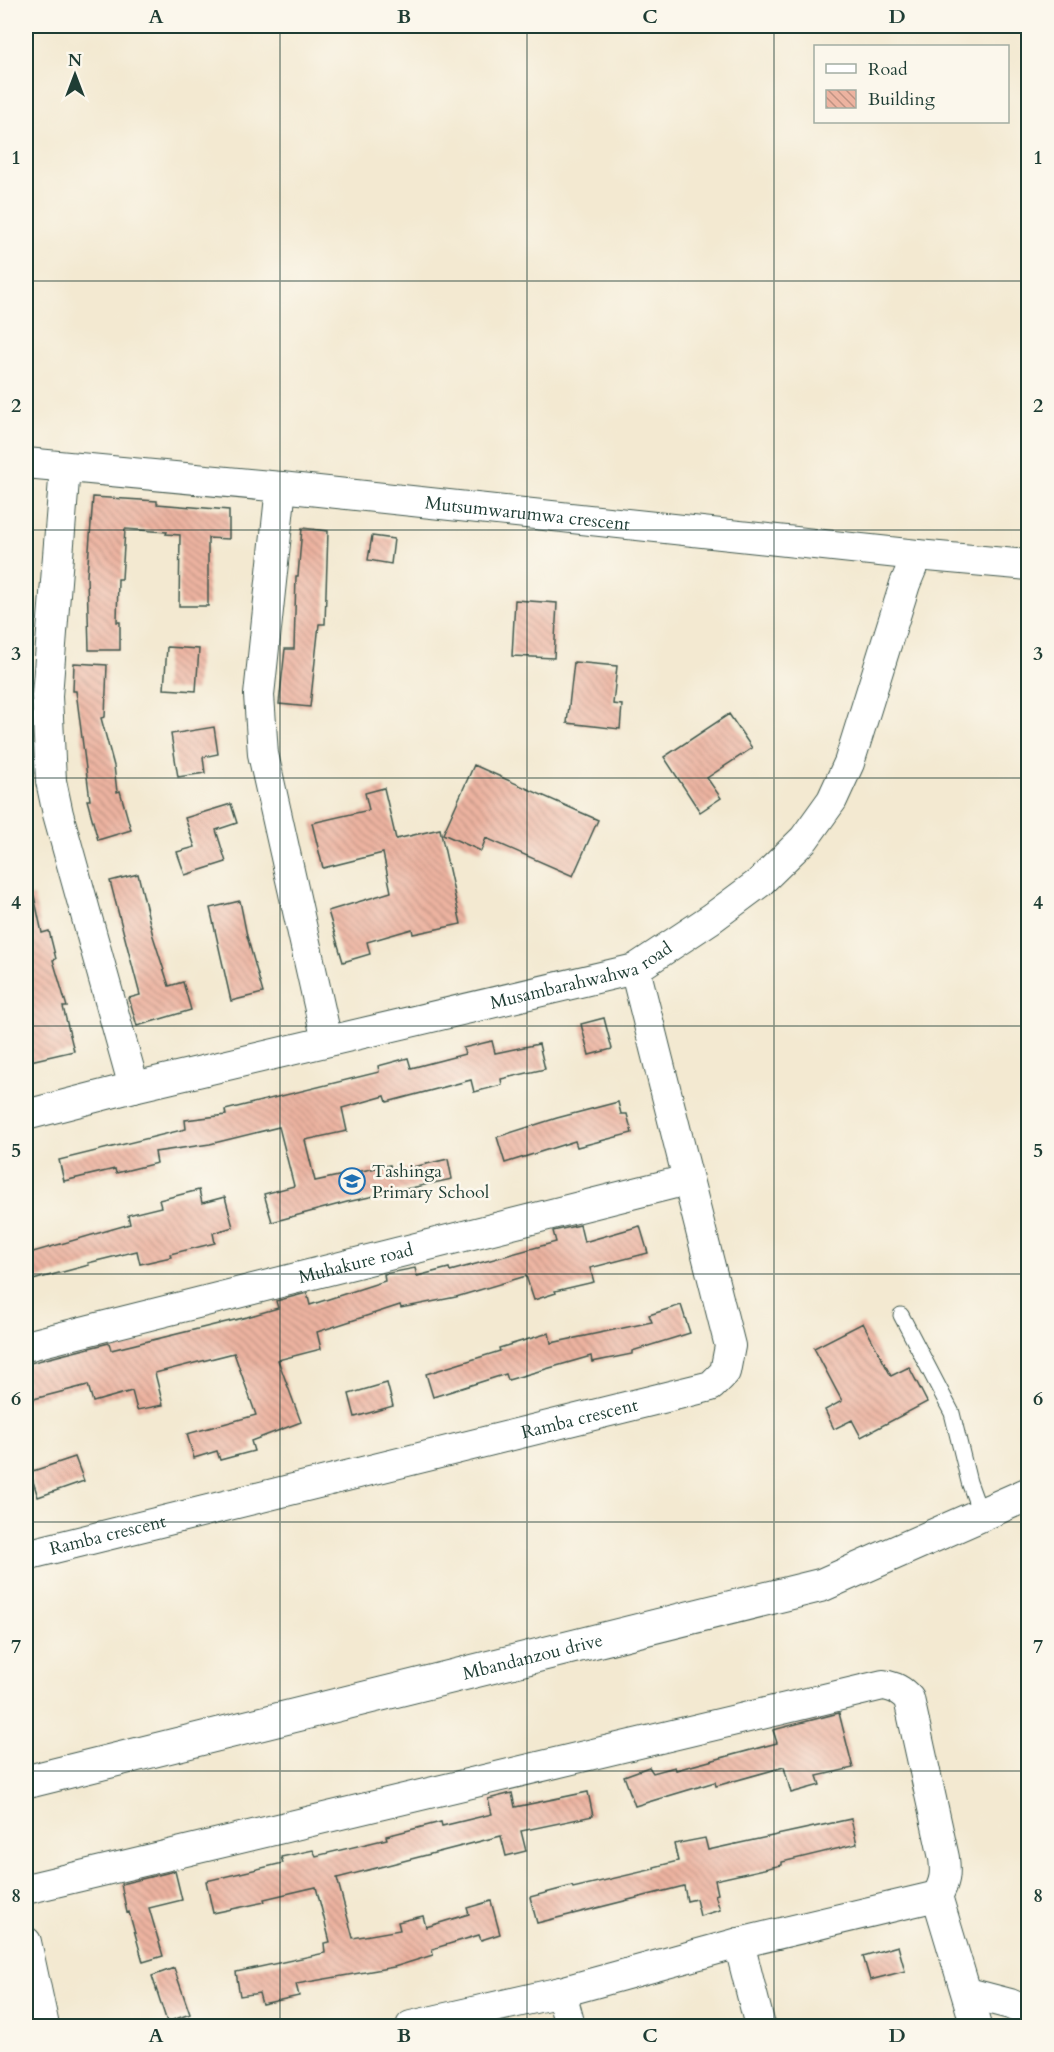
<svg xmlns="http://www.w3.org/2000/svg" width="1054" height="2052" viewBox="0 0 1054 2052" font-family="Cardo,serif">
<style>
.building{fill:url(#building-back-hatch)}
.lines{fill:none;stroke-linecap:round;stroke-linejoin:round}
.lane-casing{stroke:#3f574c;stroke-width:17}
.street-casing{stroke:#3f574c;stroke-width:32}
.secondary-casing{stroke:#3f574c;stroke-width:35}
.lane{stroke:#fff;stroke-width:15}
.street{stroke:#fff;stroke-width:30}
.secondary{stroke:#fff;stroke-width:33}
.grid{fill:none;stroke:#1f3d34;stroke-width:1.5;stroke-opacity:0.55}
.labels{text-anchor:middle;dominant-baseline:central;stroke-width:5;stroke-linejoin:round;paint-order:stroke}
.street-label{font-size:18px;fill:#1f3d34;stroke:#fbf7ec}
.poi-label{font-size:18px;fill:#1f3d34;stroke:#fbf7ec;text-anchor:start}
.neatline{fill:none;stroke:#1f3d34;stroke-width:2}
.grid-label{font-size:20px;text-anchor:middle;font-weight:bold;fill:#1f3d34}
</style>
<defs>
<pattern id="building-back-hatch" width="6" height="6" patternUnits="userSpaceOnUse" patternTransform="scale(1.5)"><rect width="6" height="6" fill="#edb3a0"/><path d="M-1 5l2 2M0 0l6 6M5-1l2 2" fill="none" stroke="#bf9383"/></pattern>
</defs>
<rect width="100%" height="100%" fill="#fbf7ec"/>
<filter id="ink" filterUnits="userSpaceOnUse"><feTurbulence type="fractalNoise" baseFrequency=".0167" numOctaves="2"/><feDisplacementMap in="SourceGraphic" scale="12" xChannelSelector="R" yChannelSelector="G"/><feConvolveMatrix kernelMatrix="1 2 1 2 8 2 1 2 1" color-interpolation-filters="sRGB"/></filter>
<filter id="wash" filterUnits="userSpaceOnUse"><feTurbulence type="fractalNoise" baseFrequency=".008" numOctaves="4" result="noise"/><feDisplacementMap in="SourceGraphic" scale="24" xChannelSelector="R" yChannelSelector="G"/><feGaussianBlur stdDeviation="1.35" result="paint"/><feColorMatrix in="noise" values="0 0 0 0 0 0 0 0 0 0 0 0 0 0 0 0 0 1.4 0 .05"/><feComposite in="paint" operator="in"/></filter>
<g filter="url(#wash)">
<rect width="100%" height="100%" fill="#f3e9d1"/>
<g id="blocks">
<!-- building -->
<path class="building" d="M 93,497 L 157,501 L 157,504 L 229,510 L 229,539 L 208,538 L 208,606 L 179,606 L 180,535 L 166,534 L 167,532 L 125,529 L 122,579 L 118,579 L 117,622 L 120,622 L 120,650 L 89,650 L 87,576 Z
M 302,528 L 328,531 L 325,624 L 319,624 L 310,707 L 279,704 L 285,649 L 294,649 L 296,576 L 298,576 Z
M 372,536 L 394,539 L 391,564 L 368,560 Z
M 515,600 L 557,603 L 554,658 L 512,656 Z
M 167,647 L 199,649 L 196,691 L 164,689 Z
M 574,662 L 617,666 L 613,704 L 622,705 L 620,729 L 567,723 Z
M 74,663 L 107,665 L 105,717 L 101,718 L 114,766 L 117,792 L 120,791 L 131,830 L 98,840 L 87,800 L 90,800 L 76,691 L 73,691 Z
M 729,714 L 752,748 L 707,778 L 721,798 L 700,812 L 664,757 Z
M 214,727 L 218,754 L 203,757 L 205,773 L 178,777 L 171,734 Z
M 474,765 L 598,820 L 573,876 L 486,838 L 481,851 L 443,834 Z
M 384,788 L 396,839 L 440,829 L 461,924 L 413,934 L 412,929 L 367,942 L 370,954 L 343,962 L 328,911 L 391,892 L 383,853 L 323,868 L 312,823 L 369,810 L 365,793 Z
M 231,804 L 237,823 L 216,830 L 226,862 L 185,875 L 177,852 L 195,847 L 185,818 Z
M 138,874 L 153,936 L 169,986 L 183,982 L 191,1010 L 137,1026 L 129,998 L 140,995 L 110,881 Z
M 34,896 L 42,933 L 49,931 L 56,959 L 53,960 L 67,1007 L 63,1007 L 74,1051 L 26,1062 L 26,897 Z
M 240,901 L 247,936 L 263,993 L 231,1001 L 210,908 Z
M 604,1018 L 612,1049 L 589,1055 L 581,1024 Z
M 492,1041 L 495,1053 L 539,1044 L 545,1069 L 501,1079 L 502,1085 L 474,1092 L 471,1080 L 387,1102 L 385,1096 L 342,1108 L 347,1131 L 305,1140 L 315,1181 L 390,1165 L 392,1172 L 448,1159 L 452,1179 L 347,1202 L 272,1222 L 264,1194 L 294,1186 L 279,1127 L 210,1144 L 155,1152 L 157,1163 L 116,1173 L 115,1169 L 64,1181 L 59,1160 L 186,1129 L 185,1120 L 226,1115 L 225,1110 L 379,1072 L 378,1066 L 408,1058 L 411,1068 L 465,1054 L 463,1048 Z
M 618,1102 L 621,1114 L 627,1114 L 632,1133 L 577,1147 L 575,1141 L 505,1163 L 497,1137 L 557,1118 Z
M 199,1190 L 202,1203 L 225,1197 L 233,1227 L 213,1233 L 215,1243 L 170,1254 L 171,1257 L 140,1264 L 137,1251 L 88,1263 L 89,1265 L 29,1281 L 26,1268 L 26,1254 L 130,1224 L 128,1215 L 161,1207 L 159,1200 Z
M 580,1225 L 584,1242 L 640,1226 L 648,1253 L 590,1268 L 594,1282 L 555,1291 L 556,1293 L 534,1300 L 526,1276 L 456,1297 L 401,1308 L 400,1305 L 317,1332 L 321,1349 L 278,1360 L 301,1422 L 251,1441 L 254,1451 L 220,1460 L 217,1451 L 194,1458 L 187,1434 L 256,1415 L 234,1353 L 155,1373 L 163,1405 L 137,1410 L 132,1391 L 93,1402 L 88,1385 L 26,1401 L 26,1364 L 109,1343 L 111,1350 L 247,1317 L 278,1308 L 276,1301 L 307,1293 L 310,1305 L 385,1281 L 384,1274 L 415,1268 L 417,1276 L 449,1268 L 450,1271 L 556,1242 L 553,1231 Z
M 681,1305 L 690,1333 L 632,1351 L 632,1354 L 592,1362 L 591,1356 L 508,1380 L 506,1374 L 433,1397 L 426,1374 L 500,1351 L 499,1348 L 549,1333 L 551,1343 L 652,1322 L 649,1315 Z
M 863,1323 L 891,1376 L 909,1367 L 927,1402 L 861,1437 L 852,1420 L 834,1429 L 825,1410 L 842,1401 L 814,1348 Z
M 387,1383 L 393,1406 L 355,1417 L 349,1394 Z
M 75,1457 L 84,1481 L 38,1497 L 30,1472 Z
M 839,1713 L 853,1768 L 817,1776 L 820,1785 L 791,1793 L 784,1767 L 716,1786 L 715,1782 L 635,1806 L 624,1776 L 649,1767 L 653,1773 L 675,1767 L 676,1770 L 777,1743 L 773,1730 Z
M 588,1792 L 593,1816 L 521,1831 L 526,1851 L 506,1856 L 501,1836 L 337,1878 L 353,1938 L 400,1930 L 398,1922 L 423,1916 L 426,1927 L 469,1914 L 467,1908 L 491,1901 L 500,1934 L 481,1940 L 479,1935 L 432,1949 L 433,1955 L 394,1967 L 296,1984 L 299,1996 L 262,2004 L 259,1993 L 240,1996 L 236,1972 L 325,1953 L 324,1943 L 330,1942 L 316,1887 L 264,1899 L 265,1902 L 213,1913 L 206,1881 L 283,1863 L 281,1857 L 313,1850 L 316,1856 L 387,1839 L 386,1836 L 441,1822 L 442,1826 L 492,1814 L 488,1799 L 512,1793 L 515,1807 Z
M 851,1819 L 857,1844 L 782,1862 L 782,1865 L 715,1880 L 718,1894 L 715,1895 L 720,1910 L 700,1916 L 696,1899 L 687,1901 L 684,1886 L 537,1923 L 530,1897 L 572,1886 L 573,1888 L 654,1869 L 654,1867 L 678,1861 L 674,1844 L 705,1838 L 708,1850 Z
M 175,1871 L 182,1900 L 149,1908 L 163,1956 L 143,1962 L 129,1912 L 127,1913 L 121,1884 Z
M 898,1946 L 905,1971 L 870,1980 L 863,1956 Z
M 174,1968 L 190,2014 L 167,2022 L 152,1976 Z"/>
</g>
</g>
<g filter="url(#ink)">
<use href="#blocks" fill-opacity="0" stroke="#3f574c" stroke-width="1.5"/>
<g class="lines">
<!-- lane casing -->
<g class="lane-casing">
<path id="lane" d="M 901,1315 L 952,1413 L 969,1482 L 981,1515"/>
</g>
<!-- street casing -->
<g class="street-casing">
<g id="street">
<path id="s1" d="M 26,463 L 281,487 L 917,555 L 1028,565"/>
<path d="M 65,467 L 47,696 L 51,781 L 58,814 L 134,1087"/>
<path d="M 281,487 L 259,695 L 263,754 L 327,1041"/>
<path id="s2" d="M 26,1115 L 134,1087 L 635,969 L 712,918 L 759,883 L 804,839 L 832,800 L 849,763 L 905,584 L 917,555"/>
<path id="s3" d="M 26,1346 L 687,1180"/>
<path id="s4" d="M 26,1555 L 711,1386 L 725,1372 L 730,1346 L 635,969"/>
<path d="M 26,1889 L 883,1685 C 895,1687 901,1690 909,1699 L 944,1858 C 946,1874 945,1882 937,1896 L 976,2026"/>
<path d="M 26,1942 L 44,2026"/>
<path d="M 739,1943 L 760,2026"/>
<path d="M 561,1992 L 570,2026"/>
<path d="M 968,1993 L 1010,2004 L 1028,2012"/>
<path d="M 411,2026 L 561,1992 L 739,1943 L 937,1896"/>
</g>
</g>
<!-- secondary casing -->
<g class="secondary-casing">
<g id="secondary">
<path id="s5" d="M 26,1782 L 822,1585 L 1028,1494"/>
</g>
</g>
<!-- lane -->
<use href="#lane" class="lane"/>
<!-- street -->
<use href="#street" class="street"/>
<!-- secondary -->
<use href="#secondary" class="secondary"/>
</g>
</g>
<!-- grid -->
<path class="grid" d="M 280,26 L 280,2026M 527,26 L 527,2026M 774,26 L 774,2026M 26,281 L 1028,281M 26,530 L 1028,530M 26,778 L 1028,778M 26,1026 L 1028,1026M 26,1274 L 1028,1274M 26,1522 L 1028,1522M 26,1771 L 1028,1771"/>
<!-- icons -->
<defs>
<g id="school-ring" transform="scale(1.35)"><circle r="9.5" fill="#fbf7ec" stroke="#1f6fb2" stroke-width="1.5"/><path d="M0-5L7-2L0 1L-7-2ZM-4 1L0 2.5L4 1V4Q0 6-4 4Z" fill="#1f6fb2"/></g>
</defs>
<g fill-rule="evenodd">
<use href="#school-ring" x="352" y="1181"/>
</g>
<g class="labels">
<!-- street labels -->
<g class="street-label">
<text stroke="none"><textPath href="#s1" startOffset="504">Mutsumwarumwa crescent</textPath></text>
<text stroke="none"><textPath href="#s2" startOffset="573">Musambarahwahwa road</textPath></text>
<text stroke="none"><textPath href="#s3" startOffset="340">Muhakure road</textPath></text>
<text stroke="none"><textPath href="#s4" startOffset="570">Ramba crescent</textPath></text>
<text stroke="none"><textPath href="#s4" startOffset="84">Ramba crescent</textPath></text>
<text stroke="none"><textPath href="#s5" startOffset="522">Mbandanzou drive</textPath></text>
</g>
<!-- poi labels -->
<g class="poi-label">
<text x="372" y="1171">Tashinga<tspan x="372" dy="21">Primary School</tspan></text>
</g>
</g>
<!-- margin -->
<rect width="1054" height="2052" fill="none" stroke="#fbf7ec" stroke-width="66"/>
<!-- legend -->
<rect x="814" y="45" width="195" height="78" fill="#fbf7ec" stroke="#a3ada2" stroke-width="1.5"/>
<rect x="826" y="64" width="30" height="9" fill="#ffffff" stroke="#a3ada2" stroke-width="1.5"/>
<text x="868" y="75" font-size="18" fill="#1f3d34">Road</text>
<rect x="826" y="90" width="30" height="18" fill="url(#building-back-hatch)" stroke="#a3ada2" stroke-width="1.5"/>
<text x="868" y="105" font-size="18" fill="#1f3d34">Building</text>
<!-- north arrow -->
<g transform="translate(75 75)" stroke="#fbf7ec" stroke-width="4.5" paint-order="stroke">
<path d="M0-4.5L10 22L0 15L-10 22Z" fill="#1f3d34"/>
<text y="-9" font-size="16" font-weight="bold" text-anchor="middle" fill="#1f3d34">N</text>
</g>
<rect x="33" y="33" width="988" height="1986" class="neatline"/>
<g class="grid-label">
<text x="156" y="23">A</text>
<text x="404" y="23">B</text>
<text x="650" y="23">C</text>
<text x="897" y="23">D</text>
<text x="16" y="164">1</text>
<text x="1038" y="164">1</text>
<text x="16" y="412">2</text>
<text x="1038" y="412">2</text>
<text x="16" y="660">3</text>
<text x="1038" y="660">3</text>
<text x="16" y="909">4</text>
<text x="1038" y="909">4</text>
<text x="16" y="1157">5</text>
<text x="1038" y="1157">5</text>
<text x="16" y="1405">6</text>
<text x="1038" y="1405">6</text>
<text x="16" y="1653">7</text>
<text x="1038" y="1653">7</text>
<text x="16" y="1902">8</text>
<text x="1038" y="1902">8</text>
<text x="156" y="2042">A</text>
<text x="404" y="2042">B</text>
<text x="650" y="2042">C</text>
<text x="897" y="2042">D</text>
</g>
</svg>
